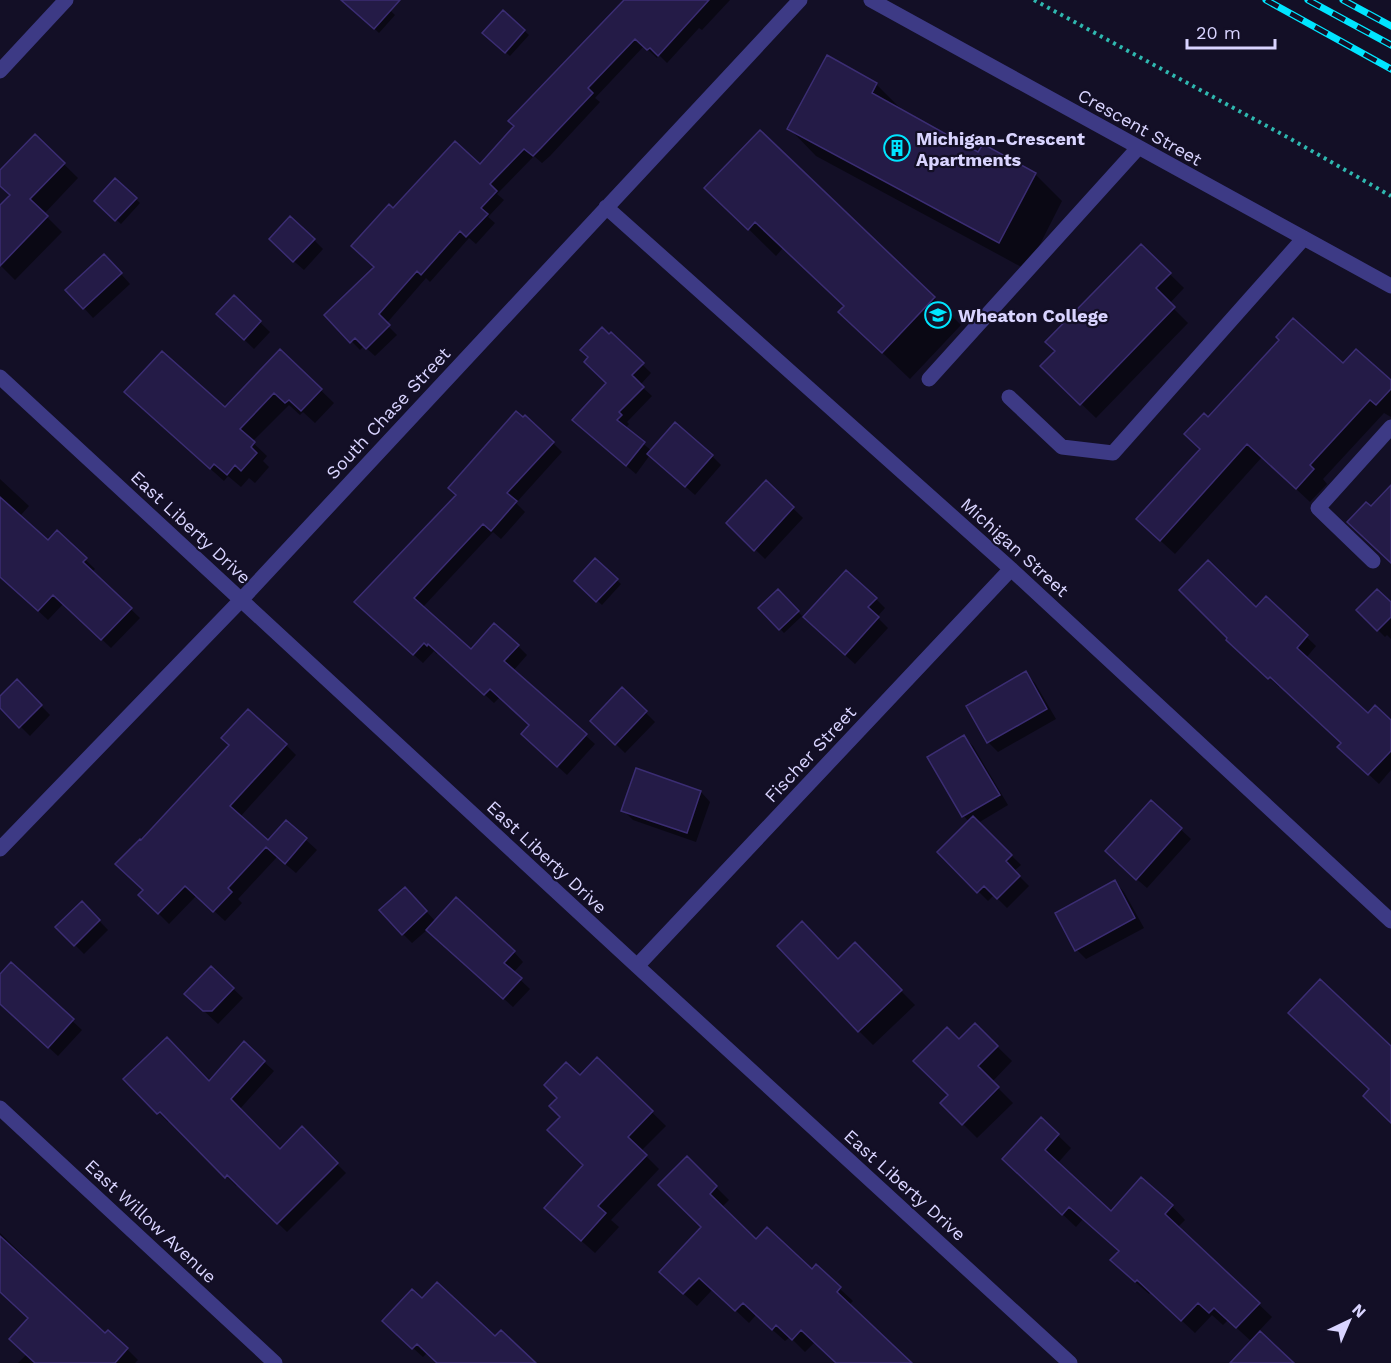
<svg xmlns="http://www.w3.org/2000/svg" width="1391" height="1363" viewBox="0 0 1391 1363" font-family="'Work Sans',sans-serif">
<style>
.shadow{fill:#0007}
.building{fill:#241b47;stroke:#3b2d73;stroke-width:1.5}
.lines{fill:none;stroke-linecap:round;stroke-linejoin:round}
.path{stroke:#2fb8b0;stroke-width:4;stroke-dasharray:3 4.5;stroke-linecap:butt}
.minor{stroke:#3d3a85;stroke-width:15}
.rail-casing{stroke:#00e5ff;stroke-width:7}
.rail{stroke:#130f26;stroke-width:4.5;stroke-dasharray:14;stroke-linecap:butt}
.labels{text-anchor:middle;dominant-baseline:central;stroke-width:4.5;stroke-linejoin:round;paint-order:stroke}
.street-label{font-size:18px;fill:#d9d4ff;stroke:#130f26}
.poi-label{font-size:18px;font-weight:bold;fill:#d9d4ff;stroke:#130f26;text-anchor:start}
</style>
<rect width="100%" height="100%" fill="#130f26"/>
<!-- shadow -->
<path class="shadow" d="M 358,0 L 379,0 L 395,15 L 379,33 L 352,7 Z
M 626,0 L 730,0 L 702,30 L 699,28 L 667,63 L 659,55 L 657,58 L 644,46 L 595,98 L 600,102 L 550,156 L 542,163 L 534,156 L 497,194 L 504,200 L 488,217 L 495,223 L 476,244 L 469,238 L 430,282 L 426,278 L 386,324 L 397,335 L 375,356 L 364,346 L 360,350 L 326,315 L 375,267 L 393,210 L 480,167 Z
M 503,12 L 529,35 L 510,56 L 488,37 Z
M 876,84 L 903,111 L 978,153 L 1035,174 L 1062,201 L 1027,270 L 816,156 L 789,128 Z
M 35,136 L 78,178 L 44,214 L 62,232 L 15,280 L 0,265 L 0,220 L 12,195 L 0,184 L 0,172 Z
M 115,180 L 140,203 L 121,224 L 96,201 Z
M 707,188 L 934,298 L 961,325 L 910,379 L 868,339 L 845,307 L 783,248 L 776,256 Z
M 314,240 L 323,249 L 304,270 L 280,249 Z
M 1141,246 L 1184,288 L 1169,304 L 1188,323 L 1096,418 L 1042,366 L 1057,351 Z
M 113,265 L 130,284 L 93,318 L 84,308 Z
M 234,297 L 270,332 L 254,349 L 218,314 Z
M 611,334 L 651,373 L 640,385 L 652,396 L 627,422 L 629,424 L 625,429 L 652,451 L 712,456 L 721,465 L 695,495 L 650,455 L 636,474 L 583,429 L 608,383 L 609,336 Z
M 280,351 L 334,403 L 315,423 L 303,412 L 300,415 L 289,405 L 252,442 L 267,456 L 263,461 L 269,467 L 255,483 L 249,478 L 241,487 L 228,476 L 224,481 L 140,406 L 225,409 Z
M 1343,365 L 1391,382 L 1391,417 L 1384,413 L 1323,479 L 1327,484 L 1310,502 L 1262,457 L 1175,554 L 1151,532 L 1202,450 L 1208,419 Z
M 553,443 L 562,452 L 516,503 L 525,512 L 501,539 L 493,532 L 423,607 L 471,651 L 518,646 L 527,655 L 513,671 L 595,744 L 567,775 L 532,743 L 531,725 L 500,697 L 494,703 L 438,652 L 437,654 L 434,651 L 423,663 L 365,611 Z
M 0,479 L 29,506 L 20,516 L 48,542 L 57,532 L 95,569 L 92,572 L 140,618 L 111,648 L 64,603 L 48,620 L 19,593 L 0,544 Z
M 766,482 L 803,518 L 765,559 L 728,523 Z
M 595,560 L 621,584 L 602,605 L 576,581 Z
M 778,591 L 802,616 L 784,633 L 760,608 Z
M 1266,598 L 1316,646 L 1306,658 L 1368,715 L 1391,722 L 1391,770 L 1379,784 L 1349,756 L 1342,743 L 1280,685 L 1279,687 L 1237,649 L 1256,609 Z
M 876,599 L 885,608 L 877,617 L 888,628 L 855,664 L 814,627 Z
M 1391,604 L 1391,639 L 1387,635 L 1385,637 L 1358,610 Z
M 1025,673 L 1035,683 L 1056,719 L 998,752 L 988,742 L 968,706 Z
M 17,681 L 50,715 L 30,736 L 0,706 L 0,698 Z
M 622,689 L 655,722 L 625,753 L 592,721 Z
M 964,737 L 973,746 L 1008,805 L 978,823 L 1021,865 L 1014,871 L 1029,886 L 1007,908 L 994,895 L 988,901 L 939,852 L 969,822 L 964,816 Z
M 286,745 L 296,755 L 240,817 L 268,842 L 286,822 L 317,850 L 296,873 L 277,857 L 238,899 L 242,903 L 225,921 L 197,895 L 169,924 L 140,895 L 145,891 L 141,842 Z
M 701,792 L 710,802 L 696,842 L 633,820 L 623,810 Z
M 1151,802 L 1191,839 L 1147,888 L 1116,861 Z
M 1115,882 L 1124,892 L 1144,928 L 1086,959 L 1077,950 Z
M 414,898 L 436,922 L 514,952 L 523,962 L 513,973 L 530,989 L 513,1007 L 428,929 L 412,943 L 403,934 Z
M 82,903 L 108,930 L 84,954 L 57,927 Z
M 855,945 L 915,1005 L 873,1045 L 859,1031 L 838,961 Z
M 11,964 L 82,1030 L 58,1056 L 0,1003 L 0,976 Z
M 211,968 L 243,998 L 218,1024 L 186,994 Z
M 975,1025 L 1012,1061 L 992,1082 L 1013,1103 L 977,1138 L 942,1103 L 950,1095 L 959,1041 Z
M 597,1059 L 666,1126 L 641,1151 L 659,1169 L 611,1220 L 619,1227 L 595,1253 L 559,1221 L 585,1165 L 562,1117 L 580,1077 Z
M 264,1062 L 274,1071 L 239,1110 L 280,1151 L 302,1129 L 346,1173 L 287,1232 L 238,1184 L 236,1186 L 170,1120 L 168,1122 L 125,1079 L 209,1083 Z
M 1041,1119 L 1071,1148 L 1057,1164 L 1111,1213 L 1142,1179 L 1172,1206 L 1185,1220 L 1178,1227 L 1272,1317 L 1258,1332 L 1292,1363 L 1232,1363 L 1252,1342 L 1228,1320 L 1223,1325 L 1212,1315 L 1195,1333 L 1151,1292 L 1149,1294 L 1125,1273 L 1120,1251 L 1083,1219 L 1076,1227 L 1018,1172 Z
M 687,1158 L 729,1200 L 722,1207 L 756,1241 L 812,1271 L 816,1267 L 853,1301 L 849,1305 L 910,1363 L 837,1363 L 815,1342 L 805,1352 L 790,1337 L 785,1341 L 756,1315 L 749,1323 L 713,1289 L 697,1306 L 674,1285 L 703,1227 Z
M 0,1233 L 31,1263 L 29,1265 L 105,1335 L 108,1332 L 127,1349 L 138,1360 L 135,1363 L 18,1363 L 27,1354 L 30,1319 L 0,1283 Z
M 422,1300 L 495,1338 L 534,1363 L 439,1363 L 428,1352 L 423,1357 L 393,1330 Z"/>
<!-- building -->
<path class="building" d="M 341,0 L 400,0 L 374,29 Z
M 624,0 L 709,0 L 658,56 L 650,48 L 647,50 L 635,39 L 588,88 L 593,93 L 541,148 L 533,156 L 524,149 L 490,184 L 497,191 L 481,208 L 488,214 L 466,237 L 460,231 L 421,275 L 417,271 L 379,314 L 390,325 L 366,349 L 355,338 L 350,343 L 324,315 L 374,267 L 351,246 L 389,204 L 393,208 L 455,141 L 480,164 L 514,126 L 508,121 Z
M 503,10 L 525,30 L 505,53 L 482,33 Z
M 827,55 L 877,83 L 872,93 L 978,152 L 983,144 L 1036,173 L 999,243 L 787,129 Z
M 760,130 L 935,297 L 882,353 L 838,312 L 844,306 L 755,222 L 748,230 L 704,188 Z
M 35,134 L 65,163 L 30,199 L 48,216 L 0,266 L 0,205 L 10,195 L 0,186 L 0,170 Z
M 115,178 L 137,198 L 115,221 L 94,201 Z
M 290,216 L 315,239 L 293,262 L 269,239 Z
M 1141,244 L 1171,273 L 1156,288 L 1175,307 L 1080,405 L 1040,366 L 1055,351 L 1045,342 Z
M 104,254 L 122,273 L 83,309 L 65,290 Z
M 234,295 L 261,321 L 244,340 L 216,314 Z
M 1293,318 L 1343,363 L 1356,349 L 1391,380 L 1391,389 L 1376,405 L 1370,400 L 1310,465 L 1314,469 L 1296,489 L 1247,444 L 1160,541 L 1136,519 L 1200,449 L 1184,434 L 1204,413 L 1208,417 L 1279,340 L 1276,337 Z
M 602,327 L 609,334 L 611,332 L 644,363 L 632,375 L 644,387 L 619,412 L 622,415 L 617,420 L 645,442 L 626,466 L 572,420 L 606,383 L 584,362 L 588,357 L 580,350 Z
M 280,349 L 322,389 L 301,411 L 289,400 L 285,403 L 274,393 L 240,429 L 255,442 L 251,447 L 257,453 L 241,471 L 235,465 L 227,475 L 214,464 L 210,469 L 124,392 L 162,351 L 225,407 Z
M 516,411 L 523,417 L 525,415 L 554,442 L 507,493 L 517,501 L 491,531 L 483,524 L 414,598 L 471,649 L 494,623 L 519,645 L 504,661 L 587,734 L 557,767 L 521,734 L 529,725 L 490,689 L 484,695 L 428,644 L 427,646 L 424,643 L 413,655 L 354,602 L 456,495 L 448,488 Z
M 675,422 L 713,455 L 685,487 L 647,454 Z
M 766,480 L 794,507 L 754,551 L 726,523 Z
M 1391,485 L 1391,563 L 1347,522 L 1366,502 L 1371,506 Z
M 0,497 L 48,540 L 57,530 L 87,558 L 83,562 L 132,608 L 101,640 L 53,595 L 38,611 L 0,577 Z
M 595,558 L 618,579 L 596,602 L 574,581 Z
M 1208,560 L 1256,607 L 1266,596 L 1308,635 L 1297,648 L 1368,713 L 1375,705 L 1391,720 L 1391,751 L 1368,775 L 1337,747 L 1341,743 L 1270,677 L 1268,679 L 1226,640 L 1227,638 L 1179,590 Z
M 846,570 L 877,598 L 868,607 L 879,617 L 845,655 L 803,617 Z
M 778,589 L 799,611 L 779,630 L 758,608 Z
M 1377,589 L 1391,602 L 1391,617 L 1377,631 L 1356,610 Z
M 1026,671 L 1047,709 L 987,743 L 966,706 Z
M 17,679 L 42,705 L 19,728 L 0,708 L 0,696 Z
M 622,687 L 647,711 L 615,745 L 590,721 Z
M 248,709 L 287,744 L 230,806 L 268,840 L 286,820 L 307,838 L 285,864 L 266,847 L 228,888 L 232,892 L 213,912 L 185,886 L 158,914 L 138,895 L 143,890 L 115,864 L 140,839 L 141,840 L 229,745 L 221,738 Z
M 964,735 L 1000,795 L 962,817 L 927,757 Z
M 636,768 L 701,791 L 687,833 L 621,811 Z
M 1151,800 L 1182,828 L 1136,880 L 1105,851 Z
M 973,816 L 1012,855 L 1006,861 L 1020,876 L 997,899 L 984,886 L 977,893 L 937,852 Z
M 1115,880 L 1135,918 L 1075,951 L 1055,913 Z
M 405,887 L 427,911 L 402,935 L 379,910 Z
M 456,897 L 515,951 L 504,963 L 522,978 L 503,999 L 426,930 Z
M 82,901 L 100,920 L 74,946 L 55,927 Z
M 802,921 L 838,959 L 855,942 L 902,990 L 858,1032 L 777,946 Z
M 11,962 L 74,1019 L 48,1048 L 0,1004 L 0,974 Z
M 211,966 L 234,988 L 212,1011 L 203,1011 L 184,994 Z
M 1320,979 L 1391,1046 L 1391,1123 L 1363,1096 L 1369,1089 L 1288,1013 Z
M 975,1023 L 998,1046 L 978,1066 L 999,1087 L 962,1125 L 940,1103 L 948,1095 L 913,1061 L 947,1027 L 959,1039 Z
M 167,1037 L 209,1081 L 244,1041 L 265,1061 L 231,1099 L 280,1149 L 302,1126 L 338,1163 L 277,1224 L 227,1175 L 225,1178 L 160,1112 L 157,1114 L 123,1079 Z
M 597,1057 L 653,1111 L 628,1137 L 647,1155 L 598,1206 L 606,1213 L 581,1241 L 544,1208 L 583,1165 L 547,1130 L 560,1117 L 549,1106 L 557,1098 L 544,1085 L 566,1062 L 580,1075 Z
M 1041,1117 L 1059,1134 L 1045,1150 L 1111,1211 L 1141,1177 L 1173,1205 L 1165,1214 L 1260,1303 L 1236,1328 L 1214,1308 L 1209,1313 L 1198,1303 L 1181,1321 L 1137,1280 L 1135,1282 L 1110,1260 L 1119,1251 L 1069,1207 L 1062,1215 L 1002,1159 Z
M 687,1156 L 717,1186 L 710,1194 L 756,1239 L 767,1227 L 812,1269 L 816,1264 L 841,1287 L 837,1292 L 912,1363 L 836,1363 L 801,1330 L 792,1340 L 776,1325 L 772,1330 L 743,1303 L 735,1311 L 699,1278 L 683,1294 L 659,1272 L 701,1227 L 658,1185 Z
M 0,1236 L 105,1333 L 108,1330 L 128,1348 L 115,1363 L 35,1363 L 9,1339 L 28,1318 L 0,1292 Z
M 437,1282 L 495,1336 L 501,1330 L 536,1363 L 437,1363 L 417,1344 L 412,1349 L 382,1321 L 412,1289 L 422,1298 Z
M 1260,1331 L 1294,1363 L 1230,1363 Z"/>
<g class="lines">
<!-- path -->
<path class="path" d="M 1034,0 L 1289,138 L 1391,196"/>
<!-- minor -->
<path class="minor" d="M 871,0 L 1391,286
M 0,71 L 66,0
M 606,207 L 1011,569 L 1391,921
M 0,377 L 637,966 L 1070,1363
M 929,379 L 1138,148
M 1009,397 L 1062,447 L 1113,453 L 1304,238
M 1373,561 L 1318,508 L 1391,427
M 0,849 L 241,600 L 800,0
M 637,966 L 1011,569
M 0,1108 L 275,1363"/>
<!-- rail casing -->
<g class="rail-casing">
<path id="rail" d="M 1266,0 L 1391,69
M 1308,0 L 1391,45
M 1343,0 L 1391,26"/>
</g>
<!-- rail -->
<use href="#rail" class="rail"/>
</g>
<!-- icons -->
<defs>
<g id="building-ring" transform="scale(1.35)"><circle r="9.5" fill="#130f26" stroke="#00e5ff" stroke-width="1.5"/><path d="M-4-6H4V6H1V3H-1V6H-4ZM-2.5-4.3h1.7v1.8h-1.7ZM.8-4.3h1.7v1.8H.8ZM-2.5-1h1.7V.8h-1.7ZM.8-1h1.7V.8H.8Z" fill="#00e5ff"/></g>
<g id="university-ring" transform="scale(1.35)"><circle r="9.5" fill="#130f26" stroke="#00e5ff" stroke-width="1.5"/><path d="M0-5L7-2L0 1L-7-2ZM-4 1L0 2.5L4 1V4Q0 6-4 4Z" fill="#00e5ff"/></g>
</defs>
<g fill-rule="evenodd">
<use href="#building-ring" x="897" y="148"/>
<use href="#university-ring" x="938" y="315"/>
</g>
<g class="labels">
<!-- street labels -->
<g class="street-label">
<text transform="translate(1140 127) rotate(29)">Crescent Street</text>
<text transform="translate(388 413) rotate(-47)">South Chase Street</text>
<text transform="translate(191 527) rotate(43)">East Liberty Drive</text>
<text transform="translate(1015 547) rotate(42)">Michigan Street</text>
<text transform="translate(810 754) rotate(-47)">Fischer Street</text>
<text transform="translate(547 857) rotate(43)">East Liberty Drive</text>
<text transform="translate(905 1185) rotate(42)">East Liberty Drive</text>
<text transform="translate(151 1221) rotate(43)">East Willow Avenue</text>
</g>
<!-- poi labels -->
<g class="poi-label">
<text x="916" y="138">Michigan-Crescent<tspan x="916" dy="21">Apartments</tspan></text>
<text x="958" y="315">Wheaton College</text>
</g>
</g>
<!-- north arrow -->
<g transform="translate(1349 1321) rotate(44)" stroke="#130f26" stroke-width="4.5" paint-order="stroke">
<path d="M0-4.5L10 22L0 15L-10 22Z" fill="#d9d4ff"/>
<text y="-9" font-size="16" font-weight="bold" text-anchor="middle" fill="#d9d4ff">N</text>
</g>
<!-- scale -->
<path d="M1187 39v9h88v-9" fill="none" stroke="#d9d4ff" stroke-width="3"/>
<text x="1196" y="39" font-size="18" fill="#d9d4ff" stroke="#130f26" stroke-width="4.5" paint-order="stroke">20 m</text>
</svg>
